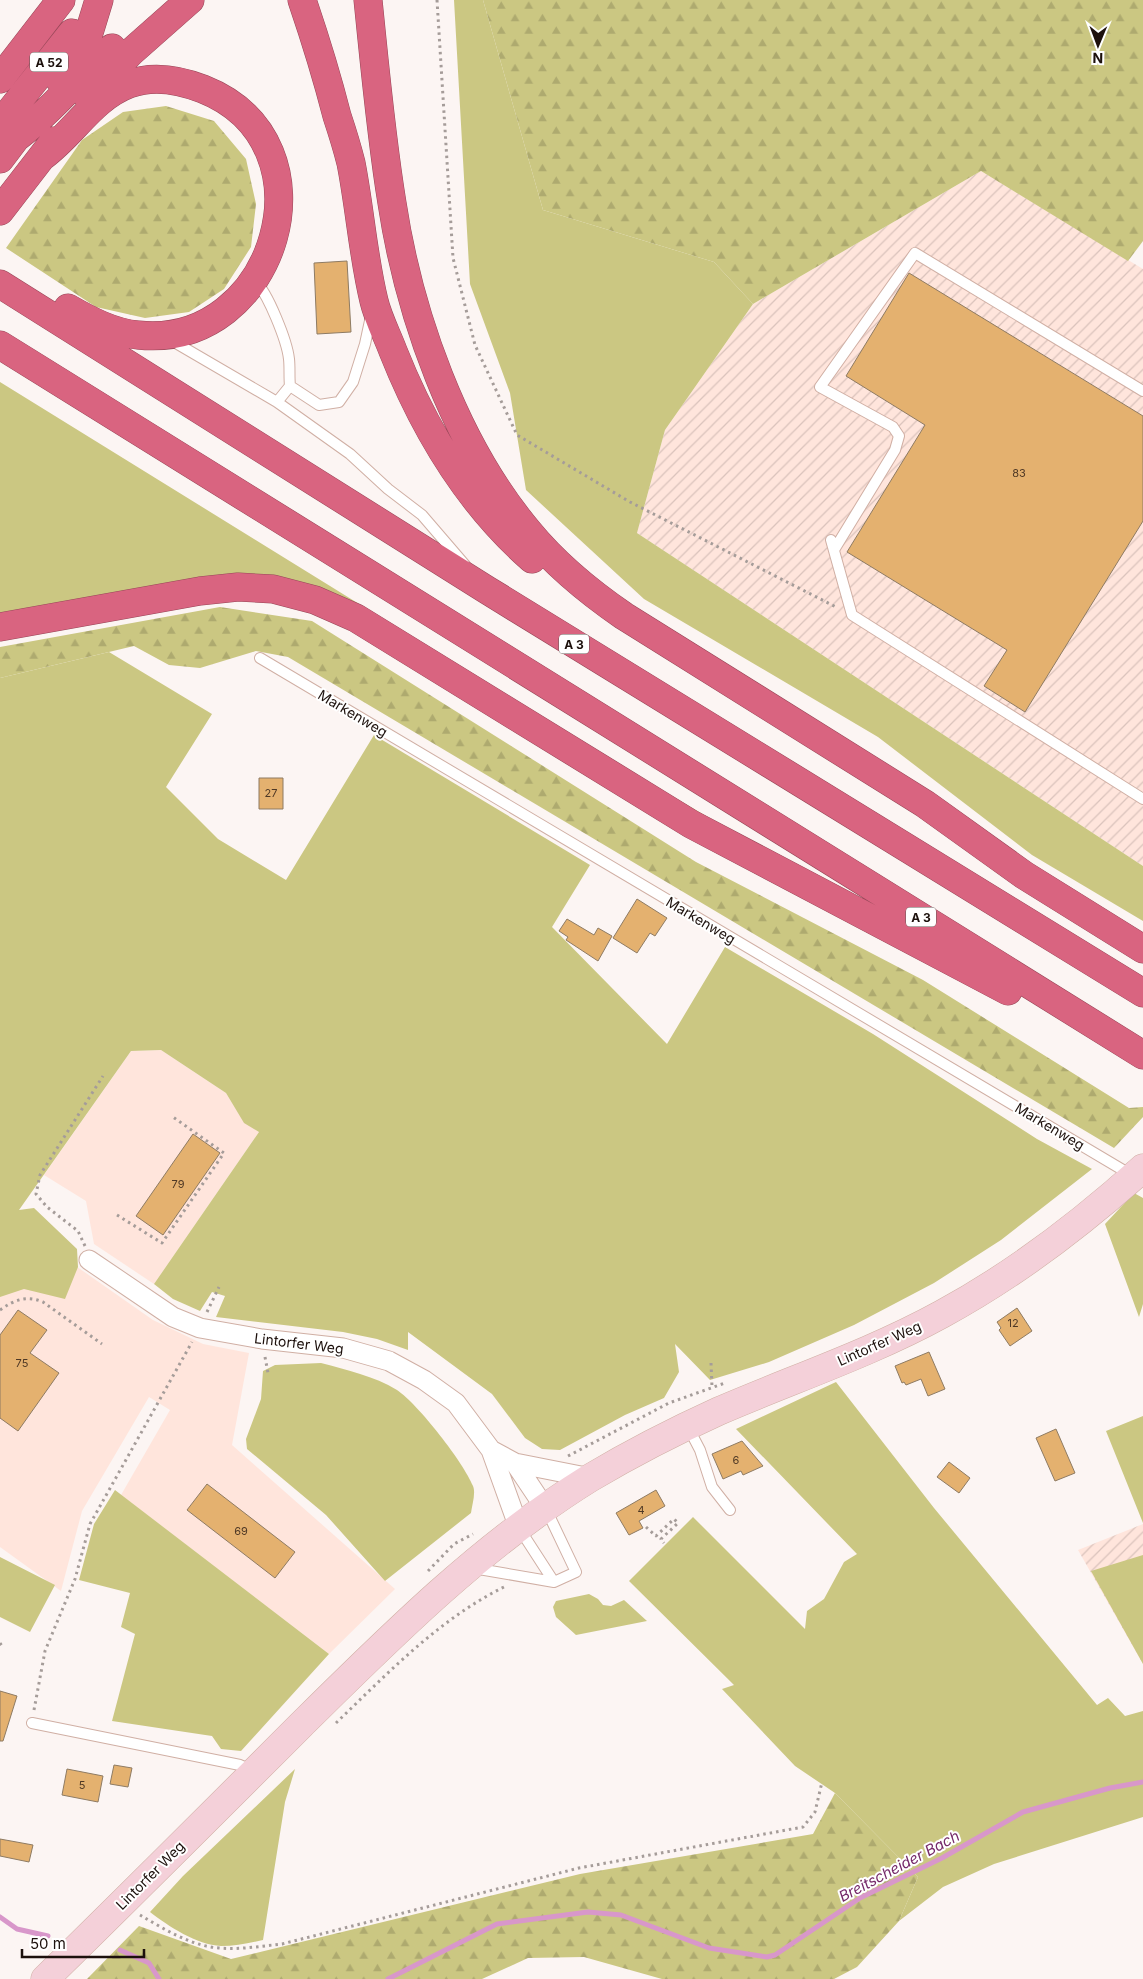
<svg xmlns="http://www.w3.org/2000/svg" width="1143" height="1979" viewBox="0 0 1143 1979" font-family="Inter,sans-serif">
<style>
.built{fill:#ffe5dc}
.industrial{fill:url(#industrial-furrows)}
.grass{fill:#cbc782}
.forest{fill:url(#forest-firs)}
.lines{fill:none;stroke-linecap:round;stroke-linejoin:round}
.stream{stroke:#d897ca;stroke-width:5}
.building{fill:#e4b16f;stroke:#8e7b63}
.lane-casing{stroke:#d0afa4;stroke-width:12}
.street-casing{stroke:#d0afa4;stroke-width:21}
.secondary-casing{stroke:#d0afa4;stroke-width:29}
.highway-casing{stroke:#974757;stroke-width:29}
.path{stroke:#a59c99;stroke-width:3;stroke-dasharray:2.5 4;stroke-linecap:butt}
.lane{stroke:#fff;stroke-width:10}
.street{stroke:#fff;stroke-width:19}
.secondary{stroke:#f4d0d9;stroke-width:28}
.highway{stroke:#d96480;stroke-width:28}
.labels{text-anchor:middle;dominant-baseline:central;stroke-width:4;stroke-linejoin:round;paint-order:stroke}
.number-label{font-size:11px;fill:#4e3825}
.shield{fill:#fff;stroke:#605855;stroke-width:1}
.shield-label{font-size:12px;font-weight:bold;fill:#1c100c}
.street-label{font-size:14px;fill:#1c100c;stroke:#fff}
.water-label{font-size:15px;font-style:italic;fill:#752969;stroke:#fff}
</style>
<defs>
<pattern id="industrial-furrows" width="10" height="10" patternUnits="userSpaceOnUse" patternTransform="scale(1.25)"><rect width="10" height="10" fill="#ffe5dc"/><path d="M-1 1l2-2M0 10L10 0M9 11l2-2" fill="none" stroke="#dac3bc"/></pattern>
<pattern id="forest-firs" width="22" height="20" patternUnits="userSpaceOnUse" patternTransform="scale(1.25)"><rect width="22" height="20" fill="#cbc782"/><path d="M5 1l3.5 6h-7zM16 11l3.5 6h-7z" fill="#aeaa6f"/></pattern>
</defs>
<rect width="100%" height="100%" fill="#fcf5f3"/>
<!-- built -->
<path class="built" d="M 161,1050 L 226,1093 L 244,1122 L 259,1132 L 154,1284 L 94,1244 L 86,1201 L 44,1175 L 131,1051 Z
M 0,1213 L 153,1320 L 203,1344 L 249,1353 L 232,1445 L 395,1589 L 329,1654 L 121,1495 L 170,1410 L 149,1397 L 82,1511 L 61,1591 L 0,1547 Z"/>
<!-- industrial -->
<path class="industrial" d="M 981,171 L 1143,269 L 1143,866 L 637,533 L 665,430 L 753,304 Z
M 1143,1524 L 1143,1664 L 1078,1550 Z"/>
<!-- grass -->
<path class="grass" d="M 454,0 L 483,0 L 543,210 L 714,262 L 753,304 L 665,430 L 637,533 L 1143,866 L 1143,921 L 1032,855 L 878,737 L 644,599 L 526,490 L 510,393 L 470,284 Z
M 0,382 L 631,772 L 737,834 L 291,586 L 0,622 Z
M 109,652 L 212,714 L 166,787 L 218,839 L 286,880 L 374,735 L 590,865 L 552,927 L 667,1044 L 725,947 L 873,1034 L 1037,1139 L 1092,1169 L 1001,1240 L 934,1283 L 854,1325 L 769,1362 L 710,1380 L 675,1344 L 679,1372 L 664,1398 L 625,1415 L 560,1450 L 542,1449 L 525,1438 L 492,1394 L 408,1332 L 408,1350 L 377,1339 L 343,1332 L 216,1317 L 225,1296 L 212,1292 L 200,1311 L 173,1299 L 154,1284 L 259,1132 L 244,1123 L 226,1093 L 161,1050 L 131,1051 L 19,1210 L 34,1208 L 77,1249 L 78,1267 L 65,1299 L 24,1289 L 0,1297 L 0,678 Z
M 1134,1193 L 1143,1198 L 1143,1304 L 1139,1317 L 1105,1224 Z
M 321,1363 C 347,1370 374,1376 397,1390 C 418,1404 464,1463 473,1486 C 476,1493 472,1505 471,1513 L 385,1581 L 326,1515 L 247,1449 L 246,1439 L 261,1399 L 263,1371 L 275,1365 Z
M 836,1382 L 934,1508 L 1097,1705 L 1108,1698 L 1125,1716 L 1143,1711 L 1143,1817 L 994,1864 L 943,1887 L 899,1921 L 918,1877 L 835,1793 L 795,1766 L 722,1689 L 734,1685 L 629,1581 L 693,1517 L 805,1629 L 807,1611 L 824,1599 L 844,1562 L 857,1554 L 736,1429 Z
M 1143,1416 L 1143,1523 L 1106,1431 Z
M 115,1490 L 329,1654 L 241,1751 L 221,1749 L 212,1736 L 112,1721 L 135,1634 L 121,1627 L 130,1593 L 79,1580 L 94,1524 Z
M 1143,1555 L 1143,1664 L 1091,1571 Z
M 0,1557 L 55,1585 L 30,1632 L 0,1617 Z
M 589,1594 L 598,1599 L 603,1605 L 611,1606 L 624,1600 L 647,1621 L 576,1635 L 556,1617 L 553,1607 L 556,1601 Z
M 295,1769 L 285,1802 L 263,1940 C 249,1943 235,1946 221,1946 C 197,1945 168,1926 150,1912 L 183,1876 Z"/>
<!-- forest -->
<path class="forest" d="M 483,0 L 1143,0 L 1143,241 L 1128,261 L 981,171 L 753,304 L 714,262 L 543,210 Z
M 166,106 L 214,121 L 246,159 L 256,204 L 251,247 L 224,289 L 189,312 L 145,318 L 96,307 L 6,248 L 82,140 L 123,112 Z
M 220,607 L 312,621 L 696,862 L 923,980 L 1129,1108 L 1143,1107 L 1143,1117 L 1114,1148 L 288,657 L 256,651 L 200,668 L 169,665 L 134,646 L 0,678 L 0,647 Z
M 835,1793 L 918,1877 L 899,1921 L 857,1967 L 834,1979 L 662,1979 L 584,1957 L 528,1958 L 482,1979 L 87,1979 L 139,1926 L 231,1959 L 580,1874 L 813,1834 Z"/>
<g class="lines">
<!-- stream -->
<path class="stream" d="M 0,1917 L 17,1929 L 48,1936
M 120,1950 L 149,1963 L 159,1979
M 388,1979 L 497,1924 L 588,1912 L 621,1915 L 709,1948 L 767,1957 L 775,1955 L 860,1898 L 942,1858 L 1023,1812 L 1110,1788 L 1143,1782"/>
</g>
<!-- building -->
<path class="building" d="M 347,261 L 351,332 L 317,334 L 314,263 Z
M 909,273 L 1143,416 L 1143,521 L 1025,712 L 984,686 L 1007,650 L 847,552 L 925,425 L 846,376 Z
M 259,778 L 283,778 L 283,809 L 259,809 Z
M 637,899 L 667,918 L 655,936 L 650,933 L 637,953 L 613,938 Z
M 567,919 L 594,935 L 598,928 L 612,936 L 598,961 L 566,940 L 568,937 L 559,931 Z
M 193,1134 L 220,1153 L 163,1235 L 136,1216 Z
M 1017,1308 L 1032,1331 L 1010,1346 L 999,1330 L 1001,1328 L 997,1322 Z
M 18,1310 L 47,1330 L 30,1353 L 59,1373 L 18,1431 L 0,1418 L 0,1335 Z
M 929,1352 L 945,1389 L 928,1396 L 921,1379 L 906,1385 L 904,1382 L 902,1383 L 895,1366 Z
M 1056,1429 L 1075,1473 L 1055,1481 L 1036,1438 Z
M 742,1441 L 763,1466 L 743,1475 L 741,1471 L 723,1479 L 712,1454 Z
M 949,1462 L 970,1478 L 959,1493 L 937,1477 Z
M 207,1484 L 295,1552 L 275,1578 L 187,1510 Z
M 656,1490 L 665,1506 L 639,1521 L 643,1528 L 629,1535 L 616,1513 Z
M 0,1691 L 17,1696 L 3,1741 L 0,1741 Z
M 114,1765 L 132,1768 L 128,1787 L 110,1784 Z
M 67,1769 L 103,1776 L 98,1802 L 62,1795 Z
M 0,1839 L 33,1845 L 29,1862 L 0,1856 Z"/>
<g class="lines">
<!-- lane casing -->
<g class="lane-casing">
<path id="lane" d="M 255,281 C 268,293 287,341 289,359 C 290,368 289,377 290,386 L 319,405 L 339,402 L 353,382 L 365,344 L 371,316
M 169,339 L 277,402 L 350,454 L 388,489 L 422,515 L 465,565
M 277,402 L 290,386
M 831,540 L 852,615 L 1143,799
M 834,550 L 895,450 L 899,436 L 893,427 L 820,387 L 915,253 L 1143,391
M 260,658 L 1133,1176
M 688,1427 L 700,1450 L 712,1487 L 730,1510
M 519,1528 L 554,1582
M 473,1568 L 554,1582 L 576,1572 L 546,1509
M 32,1723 L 240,1765 L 254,1771"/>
</g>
<!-- street casing -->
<g class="street-casing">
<path id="street" d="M 89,1260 L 173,1317 L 200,1328 L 262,1339 L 343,1348 L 389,1361 L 424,1380 L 456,1403 L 491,1450 L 519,1528
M 491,1450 L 515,1463 L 545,1508
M 515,1463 L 591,1478"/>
</g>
<!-- secondary casing -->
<g class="secondary-casing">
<path id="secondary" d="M 45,1979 C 131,1895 216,1810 301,1725 C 391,1636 482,1545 590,1478 C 632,1453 675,1431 719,1411 C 793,1379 871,1353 942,1314 C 1014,1275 1082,1223 1143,1168"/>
</g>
<!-- highway casing -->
<g class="highway-casing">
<path id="highway" d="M 302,0 C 315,38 327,77 337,116 C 342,131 347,147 351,163 C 360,209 363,256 374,301 C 378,318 387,335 393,351 C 424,429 468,503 532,559
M 368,0 C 375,68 381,136 392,203 C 409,315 455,444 528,531 C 555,564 589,592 624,616 L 925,804 L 1024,875 L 1143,949
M 0,79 L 61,0
M 60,80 L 88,36 L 99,0
M 88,97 L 130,53 L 190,0
M 0,124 L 72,33
M 17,137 C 52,111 78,76 112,48
M 43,156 C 74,133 92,98 129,84 C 153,75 180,80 203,89 C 339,143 276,350 138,335 C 113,333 89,320 68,308
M 0,159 L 28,122
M 0,211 L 54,141
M 0,284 L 487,590 L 1143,993
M 0,345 L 1143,1055
M 0,627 L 200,591 L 238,587 L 273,589 L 315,600 L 356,618 L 691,824 L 1008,991"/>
</g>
<!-- path -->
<path class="path" d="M 437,0 L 453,258 L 475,345 L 517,435 L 630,502 L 838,608
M 117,1215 L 162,1243 L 224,1153 L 173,1117
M 85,1246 L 78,1231 L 47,1207 L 36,1194 L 40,1175 L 103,1076
M 0,1310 C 14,1300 26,1295 43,1302 L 102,1344
M 207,1312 L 219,1287
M 265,1357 L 268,1373
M 711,1363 L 712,1387
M 568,1456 L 669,1403 L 725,1383
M 646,1527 L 656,1536 L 674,1519 L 678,1523 L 661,1539 L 664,1543
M 428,1571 L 454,1544 L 473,1534
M 0,1643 L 3,1648
M 34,1710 L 45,1651 L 75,1579 L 90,1524 L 192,1342
M 336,1723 C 388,1673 440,1618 506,1586
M 140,1915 C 164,1929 191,1946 219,1948 C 240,1950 261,1946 282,1944 L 579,1868 L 803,1827 L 815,1812 L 822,1782"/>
<!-- lane -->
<use href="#lane" class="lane"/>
<!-- street -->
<use href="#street" class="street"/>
<!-- secondary -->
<use href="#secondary" class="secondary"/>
<!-- highway -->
<use href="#highway" class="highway"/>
</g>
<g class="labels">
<!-- number labels -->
<g class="number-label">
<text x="1019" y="473">83</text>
<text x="271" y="793">27</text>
<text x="178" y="1184">79</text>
<text x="1013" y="1323">12</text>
<text x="22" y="1363">75</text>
<text x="736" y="1460">6</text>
<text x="641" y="1510">4</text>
<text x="241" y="1531">69</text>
<text x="82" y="1785">5</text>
</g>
<!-- shield labels -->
<g class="shield">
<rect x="30" y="52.5" width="38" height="19" rx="4"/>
<rect x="559" y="634.5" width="30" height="19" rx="4"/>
<rect x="906" y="907.5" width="30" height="19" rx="4"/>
</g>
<g class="shield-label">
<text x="49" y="62">A 52</text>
<text x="574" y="644">A 3</text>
<text x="921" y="917">A 3</text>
</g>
<!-- street labels -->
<g class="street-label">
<text transform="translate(353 713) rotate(31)">Markenweg</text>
<text transform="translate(701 920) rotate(31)">Markenweg</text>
<text transform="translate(1050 1126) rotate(31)">Markenweg</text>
<text transform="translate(299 1343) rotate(7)">Lintorfer Weg</text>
<text transform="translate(879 1343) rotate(-24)">Lintorfer Weg</text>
<text transform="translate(150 1875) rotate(-45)">Lintorfer Weg</text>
</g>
<!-- water labels -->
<g class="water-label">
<text transform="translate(899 1866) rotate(-28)">Breitscheider Bach</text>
</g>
</g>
<!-- north arrow -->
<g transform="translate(1098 45) rotate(181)" stroke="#ffffff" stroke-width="4" paint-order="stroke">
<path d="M0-4L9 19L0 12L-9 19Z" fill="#1c100c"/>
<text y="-8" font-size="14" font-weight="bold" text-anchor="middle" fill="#1c100c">N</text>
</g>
<!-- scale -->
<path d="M22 1949v8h122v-8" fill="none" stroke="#1c100c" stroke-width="2.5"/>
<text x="30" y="1949" font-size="15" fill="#1c100c" stroke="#ffffff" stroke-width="4" paint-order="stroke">50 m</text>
</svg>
